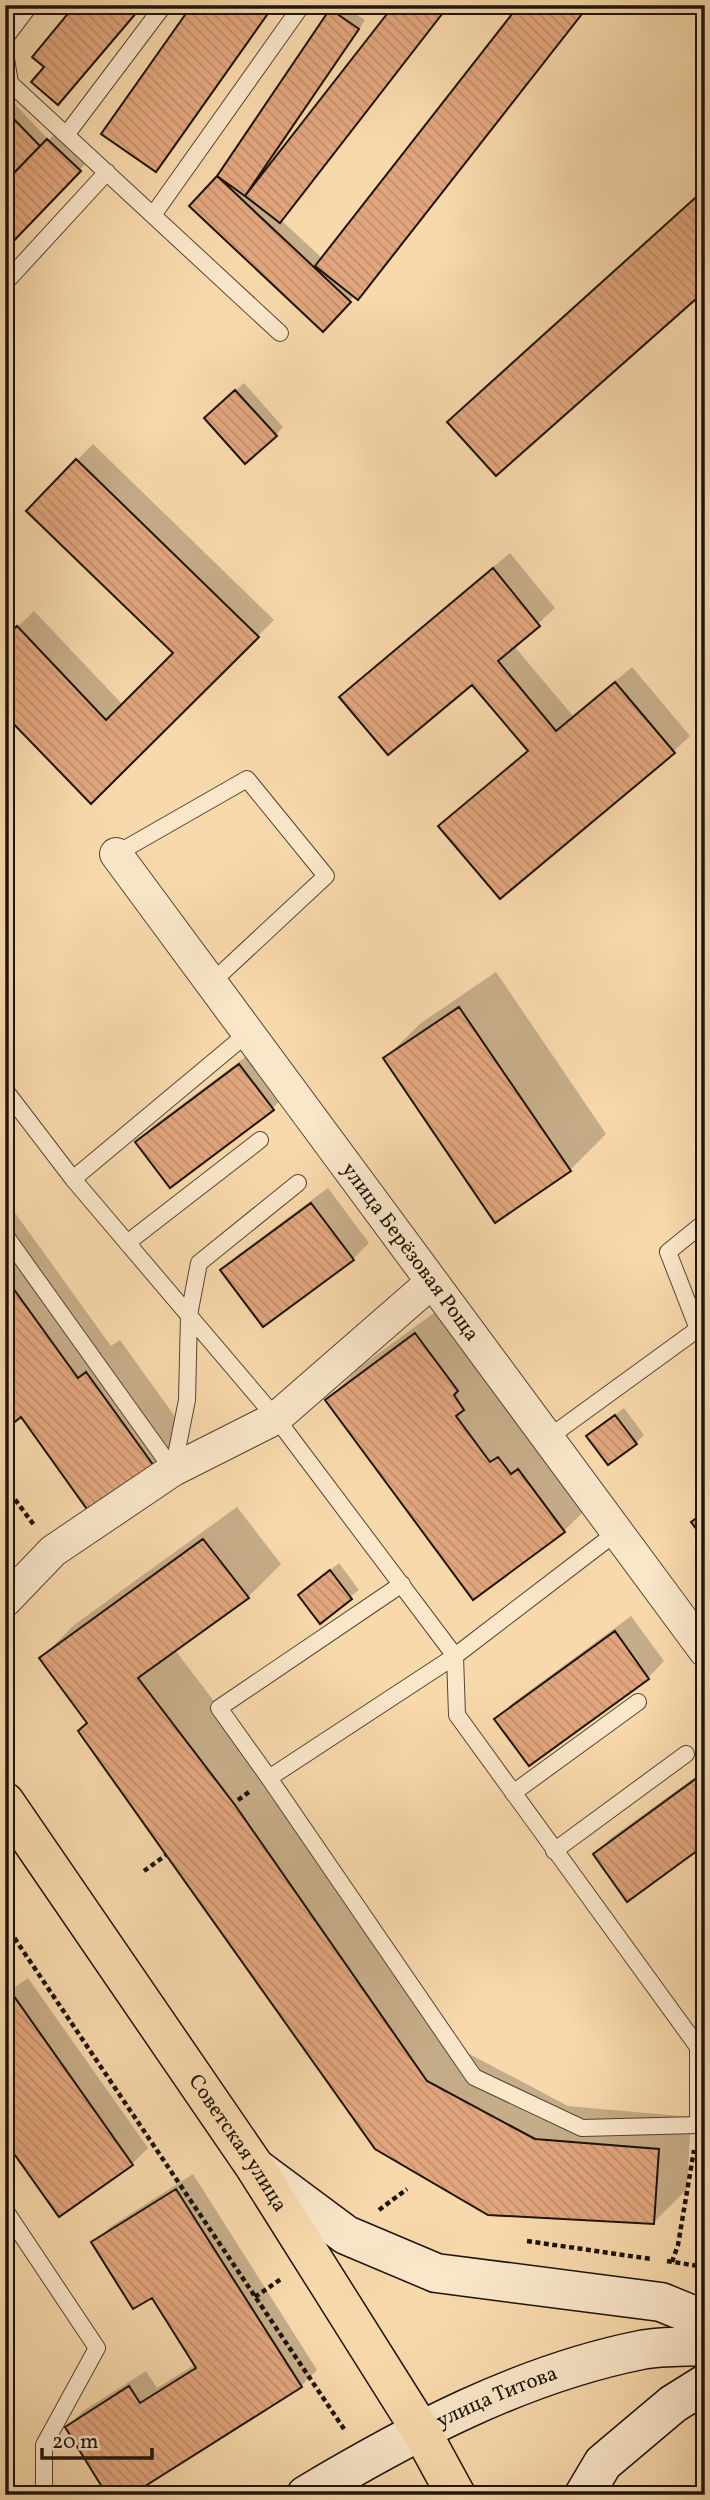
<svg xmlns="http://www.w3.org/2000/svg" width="710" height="2500" viewBox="0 0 710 2500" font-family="Vollkorn,serif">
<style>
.shadow{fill:#0003}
.building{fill:url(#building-back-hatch);stroke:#1c150b;stroke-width:2}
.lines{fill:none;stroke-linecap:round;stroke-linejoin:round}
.service-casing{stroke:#534633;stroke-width:18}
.minor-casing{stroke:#534633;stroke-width:34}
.secondary-casing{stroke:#1c150b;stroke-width:41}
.primary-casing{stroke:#1c150b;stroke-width:41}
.path{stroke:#1c150b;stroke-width:4.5;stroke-dasharray:5 3.5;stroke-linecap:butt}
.service{stroke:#fae6c9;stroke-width:16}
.minor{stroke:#fae6c9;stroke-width:32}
.secondary{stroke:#fae6c9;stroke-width:38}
.primary{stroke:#f8d9ac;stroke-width:38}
.labels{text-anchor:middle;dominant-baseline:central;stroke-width:6;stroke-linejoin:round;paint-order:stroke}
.street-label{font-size:21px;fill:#1c150b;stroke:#fae6c9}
</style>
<defs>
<pattern id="building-back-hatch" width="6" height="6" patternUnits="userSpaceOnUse" patternTransform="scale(1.75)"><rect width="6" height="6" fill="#e2a67e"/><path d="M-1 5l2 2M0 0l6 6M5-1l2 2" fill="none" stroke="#c18e6c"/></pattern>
</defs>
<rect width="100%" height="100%" fill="#f8d9ac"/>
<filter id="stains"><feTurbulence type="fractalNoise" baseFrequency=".00286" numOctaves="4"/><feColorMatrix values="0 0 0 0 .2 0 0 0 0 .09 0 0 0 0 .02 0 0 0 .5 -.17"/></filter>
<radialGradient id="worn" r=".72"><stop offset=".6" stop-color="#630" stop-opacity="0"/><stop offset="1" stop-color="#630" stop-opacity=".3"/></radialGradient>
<!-- shadow -->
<path class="shadow" d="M 194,5 L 275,5 L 164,162 L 156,170 Z
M 336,5 L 343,5 L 365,20 L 272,160 L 274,162 L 396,5 L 449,5 L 281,220 L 323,259 L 355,295 L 323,329 L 218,177 Z
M 5,94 L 49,140 L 56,132 L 87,162 L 5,248 L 16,173 L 5,162 Z
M 705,188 L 705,289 L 449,422 L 482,389 Z
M 244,383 L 283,427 L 276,435 L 214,410 Z
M 93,444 L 274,620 L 91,801 L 5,639 L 34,611 L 123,705 L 175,653 L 28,510 Z
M 510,553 L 555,608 L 514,646 L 573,716 L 632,667 L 690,736 L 673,752 L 441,826 L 529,750 L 473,682 L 341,697 L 357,681 Z
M 496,972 L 606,1134 L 570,1170 L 495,1221 L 385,1058 L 421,1023 Z
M 256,1049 L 289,1092 L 272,1109 L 137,1142 L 153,1126 Z
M 328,1188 L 369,1243 L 353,1259 L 222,1270 L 239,1254 Z
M 5,1199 L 111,1346 L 120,1340 L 186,1432 L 153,1465 L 21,1415 L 5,1414 Z
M 449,1302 L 597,1498 L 564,1531 L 327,1400 L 360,1367 Z
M 624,1408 L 644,1435 L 636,1443 L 588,1436 Z
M 237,1507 L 281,1564 L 248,1597 L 175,1650 L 268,1772 L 460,2049 L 568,2106 L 691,2117 L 687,2189 L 654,2222 L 489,2214 L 89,1722 L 41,1658 L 74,1625 Z
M 339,1563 L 359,1590 L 320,1621 L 300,1595 Z
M 631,1616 L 664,1661 L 648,1678 L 530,1764 L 497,1719 L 513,1703 Z
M 705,1770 L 705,1843 L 595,1854 L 611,1838 Z
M 28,1978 L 148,2148 L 132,2164 L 5,2138 L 5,1994 Z
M 193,2174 L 317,2370 L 301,2386 L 67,2427 L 83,2411 L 146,2371 L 157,2388 L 196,2364 L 152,2295 L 94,2243 L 110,2227 Z"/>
<!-- building -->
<path class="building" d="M 75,5 L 143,5 L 58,105 L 31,82 L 44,67 L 32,57 Z
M 192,5 L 274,5 L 156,172 L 101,134 Z
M 394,5 L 449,5 L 280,223 L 245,196 Z
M 519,5 L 589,5 L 358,300 L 315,266 Z
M 330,9 L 359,29 L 245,196 L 217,176 Z
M 5,110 L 40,146 L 14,173 L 5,165 Z
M 47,139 L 81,171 L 5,250 L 5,182 Z
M 217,176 L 351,302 L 323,332 L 189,206 Z
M 705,189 L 705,291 L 496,476 L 447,422 Z
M 235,390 L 277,436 L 245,464 L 204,418 Z
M 76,459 L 259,637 L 91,804 L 5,715 L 5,637 L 17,626 L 106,720 L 173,653 L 26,511 Z
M 493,568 L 540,626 L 498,661 L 556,731 L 615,682 L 675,753 L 500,899 L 438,826 L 528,751 L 472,685 L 388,755 L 339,697 Z
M 459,1007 L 571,1171 L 495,1223 L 383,1058 Z
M 239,1064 L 274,1110 L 170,1188 L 135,1142 Z
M 311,1203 L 354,1260 L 263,1327 L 220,1270 Z
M 5,1277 L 78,1378 L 86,1372 L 154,1466 L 89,1512 L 21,1417 L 11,1425 L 5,1417 Z
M 415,1333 L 458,1391 L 454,1395 L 464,1410 L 456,1416 L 490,1462 L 498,1457 L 511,1474 L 518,1469 L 565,1532 L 473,1600 L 325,1400 Z
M 615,1415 L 637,1444 L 608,1465 L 586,1436 Z
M 705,1512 L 705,1541 L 691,1522 Z
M 203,1539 L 249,1598 L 138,1678 L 235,1805 L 427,2081 L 535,2139 L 659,2149 L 654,2224 L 488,2215 L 375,2149 L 78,1731 L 87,1723 L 39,1658 Z
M 330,1570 L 352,1599 L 320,1624 L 298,1595 Z
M 615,1631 L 649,1679 L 529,1766 L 494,1719 Z
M 705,1772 L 705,1845 L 627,1902 L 593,1854 Z
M 11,1992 L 133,2165 L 59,2217 L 5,2141 L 5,1997 Z
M 176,2189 L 302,2387 L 131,2495 L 107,2495 L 65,2427 L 129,2386 L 140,2403 L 196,2368 L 152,2298 L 133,2309 L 91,2242 Z"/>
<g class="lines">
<!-- service casing -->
<g class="service-casing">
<path id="service" d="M 5,38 L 30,5
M 5,53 L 10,83 L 280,333
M 66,135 L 164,5
M 153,215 L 302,5
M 5,283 L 107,172
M 116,854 L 247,779 L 326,876 L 211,983
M 248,1033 L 73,1179 L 276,1418 L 455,1656 L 269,1778 L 474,2077 L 582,2128 L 698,2125 L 698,2047 L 457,1715 L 455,1656 L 617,1532
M 5,1090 L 73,1179
M 5,1235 L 173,1470
M 133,1249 L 127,1243 L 260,1140
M 698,1329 L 668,1252 L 705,1222
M 548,1438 L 698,1329 L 705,1340
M 173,1470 L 187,1400 L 189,1315 L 199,1263 L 298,1183
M 269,1778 L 219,1708 L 402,1584
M 513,1793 L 638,1702
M 554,1851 L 686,1754
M 5,2210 L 97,2348 L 44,2445 L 44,2495"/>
</g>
<!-- minor casing -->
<g class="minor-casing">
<g id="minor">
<path id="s1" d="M 116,854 L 705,1651"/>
<path d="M 5,1601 L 53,1551 L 173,1470 L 276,1418 L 432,1282"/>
</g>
</g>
<!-- secondary casing -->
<g class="secondary-casing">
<g id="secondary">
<path d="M 256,2168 L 346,2235 L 436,2273 L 661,2302 L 705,2320"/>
<path id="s2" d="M 306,2495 C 410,2433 521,2374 641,2350 C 661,2346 684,2347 705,2346"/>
<path d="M 584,2495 L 603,2463 L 673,2404 L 705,2384"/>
</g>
</g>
<!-- primary casing -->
<g class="primary-casing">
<g id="primary">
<path id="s3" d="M 5,1802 L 255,2167 L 420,2429 L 456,2495"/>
</g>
</g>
<!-- path -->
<path class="path" d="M 5,1486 L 34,1525
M 238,1800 L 249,1792
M 144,1871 L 166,1855
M 5,1924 L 344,2429
M 5,1947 L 17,1939
M 379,2210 L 407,2189
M 527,2241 L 651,2259
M 667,2261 L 705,2267
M 672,2262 L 678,2245 L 694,2150
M 255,2297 L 281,2279"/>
<!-- service -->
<use href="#service" class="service"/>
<!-- minor -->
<use href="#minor" class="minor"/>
<!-- secondary -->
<use href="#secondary" class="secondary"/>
<!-- primary -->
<use href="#primary" class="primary"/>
</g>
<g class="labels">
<!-- street labels -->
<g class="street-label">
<text stroke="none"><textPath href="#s1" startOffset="495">улица Берёзовая Роща</textPath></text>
<text stroke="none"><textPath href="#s3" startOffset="413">Советская улица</textPath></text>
<text stroke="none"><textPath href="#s2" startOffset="215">улица Титова</textPath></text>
</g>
</g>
<!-- margin -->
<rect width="710" height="2500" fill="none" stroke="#f8d9ac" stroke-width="28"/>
<rect x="7" y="7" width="696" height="2486" fill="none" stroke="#1c150b" stroke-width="3.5"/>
<rect x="14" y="14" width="682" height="2472" fill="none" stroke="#1c150b" stroke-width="2"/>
<!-- scale -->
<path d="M42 2448v10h110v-10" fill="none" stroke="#1c150b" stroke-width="3.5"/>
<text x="52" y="2448" font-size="21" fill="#1c150b" stroke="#fae6c9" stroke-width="5" paint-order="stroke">20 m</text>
<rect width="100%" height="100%" filter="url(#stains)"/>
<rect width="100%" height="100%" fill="url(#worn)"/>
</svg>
